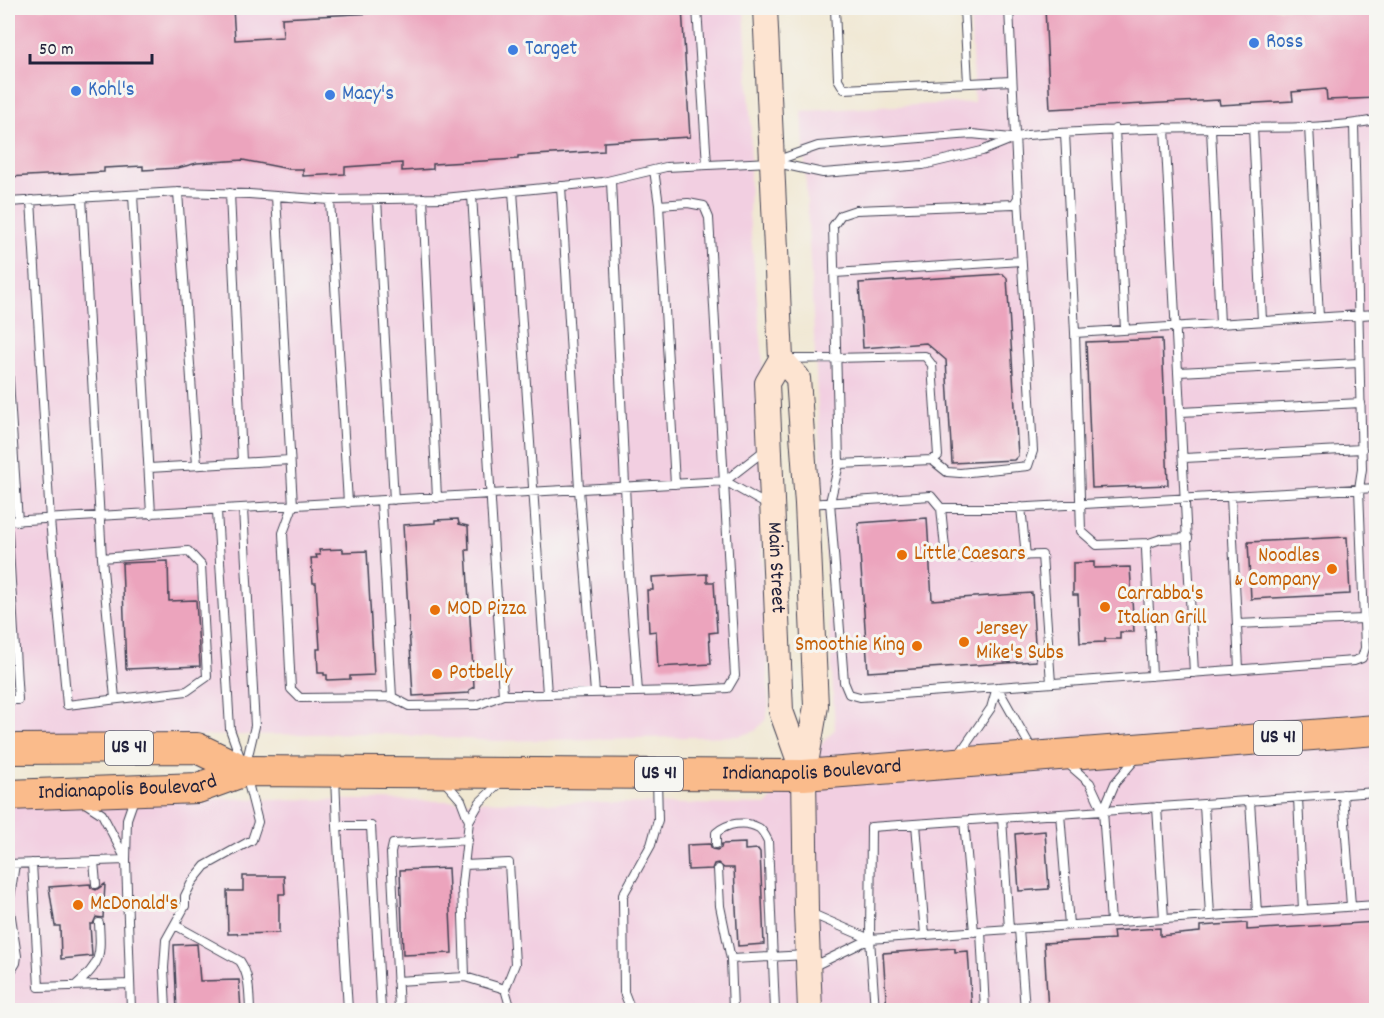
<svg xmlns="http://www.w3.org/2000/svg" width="1384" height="1018" viewBox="0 0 1384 1018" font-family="Dekko,sans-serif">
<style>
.built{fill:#f2cfe1}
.building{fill:#eca4bd}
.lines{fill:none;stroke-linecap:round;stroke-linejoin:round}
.lane-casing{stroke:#414052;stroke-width:10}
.secondary-casing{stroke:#414052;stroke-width:26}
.highway-casing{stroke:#414052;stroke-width:32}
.lane{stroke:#fff;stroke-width:8}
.secondary{stroke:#fde4d1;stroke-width:24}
.highway{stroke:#fabb8b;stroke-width:30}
.shop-dot{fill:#3f7fe0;stroke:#f6f6f2;stroke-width:2}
.food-dot{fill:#e8710a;stroke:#f6f6f2;stroke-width:2}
.labels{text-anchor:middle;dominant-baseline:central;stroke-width:6;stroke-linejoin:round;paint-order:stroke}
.shield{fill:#f6f6f2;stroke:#626272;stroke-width:1.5}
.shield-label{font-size:20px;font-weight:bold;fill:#22223b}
.shop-label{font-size:21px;fill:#366cbe;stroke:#f6f6f2;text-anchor:start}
.food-label{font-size:21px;fill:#c56008;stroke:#f6f6f2;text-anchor:start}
.street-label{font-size:21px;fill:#22223b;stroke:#f6f6f2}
</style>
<rect width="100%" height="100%" fill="#f6f6f2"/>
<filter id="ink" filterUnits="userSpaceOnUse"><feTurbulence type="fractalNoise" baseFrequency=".0167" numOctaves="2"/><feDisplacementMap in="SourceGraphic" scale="12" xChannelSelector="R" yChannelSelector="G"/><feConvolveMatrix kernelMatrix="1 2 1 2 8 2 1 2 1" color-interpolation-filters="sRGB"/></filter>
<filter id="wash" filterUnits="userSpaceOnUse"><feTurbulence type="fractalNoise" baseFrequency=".008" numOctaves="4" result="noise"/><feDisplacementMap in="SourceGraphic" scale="24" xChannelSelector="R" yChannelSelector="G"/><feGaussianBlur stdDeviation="1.35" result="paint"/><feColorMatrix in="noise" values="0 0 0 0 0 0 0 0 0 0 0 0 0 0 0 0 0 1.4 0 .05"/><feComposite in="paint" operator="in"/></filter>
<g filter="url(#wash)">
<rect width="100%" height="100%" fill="#f0e7d1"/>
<!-- built -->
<path class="built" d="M 8,8 L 744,8 L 751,126 L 749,214 L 762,349 L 766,435 L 761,523 L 769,705 L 766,719 L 755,731 L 739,736 L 497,741 L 366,733 L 8,739 Z
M 970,8 L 1376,8 L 1376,1010 L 8,1010 L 8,799 L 39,796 L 766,805 L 835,729 L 802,111 L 974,102 Z"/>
<g id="blocks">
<!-- building -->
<path class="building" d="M 8,8 L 233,8 L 235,40 L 283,37 L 282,18 L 393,12 L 393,8 L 682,8 L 690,137 L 604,142 L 604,151 L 518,156 L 518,159 L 433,164 L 433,169 L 402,171 L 402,163 L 345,167 L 345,174 L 303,176 L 303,169 L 289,169 L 243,160 L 197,163 L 178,168 L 143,170 L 143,166 L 104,168 L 104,172 L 8,177 Z
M 1045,8 L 1377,8 L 1377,98 L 1327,100 L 1326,89 L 1292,92 L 1293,101 L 1220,105 L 1219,100 L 1050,109 Z
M 1003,274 L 1007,278 L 1018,456 L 1014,460 L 952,463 L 946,360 L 926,343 L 863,348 L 859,283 Z
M 1162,339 L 1168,485 L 1092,488 L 1086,342 Z
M 927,518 L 932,600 L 1032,593 L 1036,661 L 868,672 L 858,523 Z
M 458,519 L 459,524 L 468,526 L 469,550 L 466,550 L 474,687 L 469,690 L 469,693 L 413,696 L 403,525 L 435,523 L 435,520 Z
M 1347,537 L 1350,594 L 1251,599 L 1248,542 Z
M 343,549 L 343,552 L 367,551 L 374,675 L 350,676 L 350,679 L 327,680 L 327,675 L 324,675 L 324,673 L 318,673 L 317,649 L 320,649 L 316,583 L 313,583 L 311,558 L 317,558 L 316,555 L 320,555 L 319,550 Z
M 168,561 L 169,601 L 196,600 L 200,666 L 126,669 L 122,563 Z
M 1094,562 L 1094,568 L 1130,567 L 1134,632 L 1120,632 L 1120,639 L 1105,639 L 1105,642 L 1080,643 L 1078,595 L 1073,595 L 1073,563 Z
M 707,574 L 707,582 L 714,582 L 717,632 L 709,633 L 711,664 L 658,667 L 656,631 L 649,632 L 647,590 L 653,590 L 652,577 Z
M 1045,831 L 1049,889 L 1019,891 L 1015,834 Z
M 745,843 L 745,850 L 758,849 L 760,852 L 764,944 L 738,946 L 734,868 L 724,868 L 718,863 L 714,864 L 712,869 L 688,870 L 687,845 L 710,844 L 712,849 L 717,850 L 721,848 L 722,844 Z
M 448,868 L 452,953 L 403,955 L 400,870 Z
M 243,876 L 284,876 L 285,894 L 279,894 L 279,933 L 228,934 L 227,891 L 243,891 Z
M 90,884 L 91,888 L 96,890 L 105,884 L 103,918 L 96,917 L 93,924 L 90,924 L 92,956 L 61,959 L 60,926 L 55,926 L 49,887 Z
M 1377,922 L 1377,1011 L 1048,1011 L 1044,943 L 1114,939 L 1113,931 L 1160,928 L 1160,936 L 1200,932 L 1200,926 L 1247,923 L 1247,930 Z
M 197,944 L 200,981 L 239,980 L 241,1011 L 177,1011 L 174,945 Z
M 955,948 L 955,952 L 968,951 L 972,1011 L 887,1011 L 883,953 Z"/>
</g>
</g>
<g filter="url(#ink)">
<use href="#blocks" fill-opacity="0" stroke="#414052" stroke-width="1.5"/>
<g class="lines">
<!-- lane casing -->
<g class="lane-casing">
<path id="lane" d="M 697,8 L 707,165
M 835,8 L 838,79 L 844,89 L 1012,81
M 964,8 L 968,83
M 1009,8 L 1018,198 L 1014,204 L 856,210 L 841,215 L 833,226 L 839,464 L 830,502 L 844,682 L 849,694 L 860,697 L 1354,661 L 1362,658 L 1365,648 L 1359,489 L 1362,469 L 1354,124
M 1309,126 L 1319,317
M 1253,127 L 1262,321
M 1165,128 L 1194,673
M 1211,128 L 1220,324
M 1115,129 L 1125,330
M 1065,133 L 1075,333
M 775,161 L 818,146 L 972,134 L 1011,138
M 611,181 L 629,572 L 638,692
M 561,186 L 579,489 L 595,693
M 513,191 L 547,694
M 178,192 L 197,465
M 230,193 L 242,462
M 133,195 L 151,514
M 472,195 L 503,695
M 276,196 L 293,506 L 283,533 L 291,689 L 300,698 L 392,697 L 409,706 L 477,705 L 503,695 L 678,691 L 728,688 L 735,676 L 709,218 L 704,206 L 688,203 L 659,205 L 654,170
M 423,198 L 437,498
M 377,199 L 394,500
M 31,200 L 50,520 L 67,705 L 187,691 L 207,677 L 201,565 L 188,551 L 102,558 L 82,197
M 330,200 L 348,503
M 8,202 L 178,192 L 249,194 L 330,200 L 444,198 L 603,182 L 666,167 L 772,162 L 823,173 L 923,165 L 982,151 L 1014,138 L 1027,135 C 1089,131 1150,128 1211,128 C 1266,127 1323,130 1376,120
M 659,205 L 675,484
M 835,273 L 1021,261
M 787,359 L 925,356 L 932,365 L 938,456 L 932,460 L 839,464
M 8,365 L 18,522
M 1179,372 L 1359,363
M 1181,412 L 1361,403
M 1184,458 L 1362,449
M 932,460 L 947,472 L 960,473 L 1028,466 L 1033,451 L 1018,198
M 149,468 L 290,460
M 725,481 L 765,450
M 1231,496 L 1239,669
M 381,501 L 392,697
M 808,504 L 931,496 L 941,508 L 1011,508 L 1376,488
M 1021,507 L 1026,556
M 941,508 L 946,558 L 1042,555 L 1051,683
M 243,509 L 255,726 L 246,764
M 217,511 L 230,729 L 241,760
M 8,521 L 725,481 L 769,506
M 8,532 L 18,700 L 8,700
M 1149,543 L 1097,545 L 1081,531 L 1075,333 L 1376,314
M 102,558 L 115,699
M 1237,624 L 1364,619
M 1152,676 L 1146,549 L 1149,543 L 1161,539 L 1188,538
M 997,687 L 1033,751
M 958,756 L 991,708 L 997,687
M 1066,762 L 1090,783 L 1103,811 L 1111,922
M 335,776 L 337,826 L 371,826 L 381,1010
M 445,782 L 461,800 L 469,821
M 501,782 L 480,802 L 469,821 L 462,884 L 465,977 L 505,989 L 511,1010
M 1343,794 L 1351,906
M 1298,797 L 1303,910
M 82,801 L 102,814 L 124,856
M 1250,801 L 1257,913
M 1204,804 L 1210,916
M 1157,807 L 1164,919
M 1103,811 L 1115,783 L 1138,756
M 1060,814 L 1069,925
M 1002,818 L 1009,929
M 964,821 L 974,932
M 916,824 L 925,935
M 337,826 L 348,1010
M 716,844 L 716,833 C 727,823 745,820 759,828 C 763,831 766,837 768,841 L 775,1010
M 94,861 L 96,884
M 32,863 L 39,987 L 130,984
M 8,864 L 126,860
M 464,865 L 509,863 L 515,964 L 505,989
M 718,869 L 720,906 L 731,959 L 733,1010
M 810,913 L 870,939
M 175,925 L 240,961 C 250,976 249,993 250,1010
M 1019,929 L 1025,1010
M 981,931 L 1376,905
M 731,959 L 807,955
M 810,968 L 870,939 L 981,931 L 985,1010
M 8,976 L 16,963 L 17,956 L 9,904 L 15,864
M 397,981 L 465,977
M 76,985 C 101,964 101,956 99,923
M 131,1010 L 126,860 L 127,819 L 135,796
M 166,1010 L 164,968 L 166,940 L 185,906 L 185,896 L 192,882 L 205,866 L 252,840 L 258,822 L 246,775
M 399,1010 L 391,853 L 393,844 L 468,840
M 631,1010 L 624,992 L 623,895 L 651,845 L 658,820 L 657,778
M 875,1010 L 870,939 L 871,827 L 1376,792"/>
</g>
<!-- secondary casing -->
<g class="secondary-casing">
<g id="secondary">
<path id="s1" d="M 765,8 L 781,359 L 767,383 L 781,711 L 804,775"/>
<path d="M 781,359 L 798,378 L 807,504 L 816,706 L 804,775 L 806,911 L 810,1010"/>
</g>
</g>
<!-- highway casing -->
<g class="highway-casing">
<g id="highway">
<path d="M 8,749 L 197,748 L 245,771"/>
<path id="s2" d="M 8,795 L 198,788 L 245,771 L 804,775 L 1376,730"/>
</g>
</g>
<!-- lane -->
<use href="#lane" class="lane"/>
<!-- secondary -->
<use href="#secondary" class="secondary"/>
<!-- highway -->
<use href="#highway" class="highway"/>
</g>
</g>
<!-- markers -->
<g class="shop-dot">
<circle cx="1254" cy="43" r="6"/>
<circle cx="513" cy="50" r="6"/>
<circle cx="76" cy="91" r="6"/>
<circle cx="330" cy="95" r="6"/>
</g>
<g class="food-dot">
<circle cx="902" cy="555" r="6"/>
<circle cx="1332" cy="569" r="6"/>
<circle cx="1105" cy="607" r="6"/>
<circle cx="435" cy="610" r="6"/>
<circle cx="964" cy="642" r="6"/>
<circle cx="917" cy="646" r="6"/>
<circle cx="437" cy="674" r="6"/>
<circle cx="78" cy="905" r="6"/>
</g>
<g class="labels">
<!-- shield labels -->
<g class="shield">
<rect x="1254" y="721" width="48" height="34" rx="4.5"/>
<rect x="105" y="731" width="48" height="34" rx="4.5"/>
<rect x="635" y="757" width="48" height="34" rx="4.5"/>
</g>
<g class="shield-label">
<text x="1278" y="738">US 41</text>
<text x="129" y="748">US 41</text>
<text x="659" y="774">US 41</text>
</g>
<!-- shop labels -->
<g class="shop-label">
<text x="1266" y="43">Ross</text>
<text x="525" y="50">Target</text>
<text x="88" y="91">Kohl's</text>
<text x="342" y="95">Macy's</text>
</g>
<!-- food labels -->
<g class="food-label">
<text x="914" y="555">Little Caesars</text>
<text x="1320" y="557" text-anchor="end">Noodles<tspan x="1320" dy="24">&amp; Company</tspan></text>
<text x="1117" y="595">Carrabba's<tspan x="1117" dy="24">Italian Grill</tspan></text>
<text x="447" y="610">MOD Pizza</text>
<text x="976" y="630">Jersey<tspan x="976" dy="24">Mike's Subs</tspan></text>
<text x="905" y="646" text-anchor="end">Smoothie King</text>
<text x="449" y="674">Potbelly</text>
<text x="90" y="905">McDonald's</text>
</g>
<!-- street labels -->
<g class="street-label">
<text stroke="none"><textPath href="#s1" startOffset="564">Main Street</textPath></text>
<text stroke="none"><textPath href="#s2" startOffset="807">Indianapolis Boulevard</textPath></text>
<text stroke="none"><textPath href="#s2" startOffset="120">Indianapolis Boulevard</textPath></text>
</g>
</g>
<!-- margin -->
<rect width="1384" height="1018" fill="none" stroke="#f6f6f2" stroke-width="30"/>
<!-- scale -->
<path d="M30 54v9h122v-9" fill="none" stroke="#22223b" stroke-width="3"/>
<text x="39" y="54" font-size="18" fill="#22223b" stroke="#f6f6f2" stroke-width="4.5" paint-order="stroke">50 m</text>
</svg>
